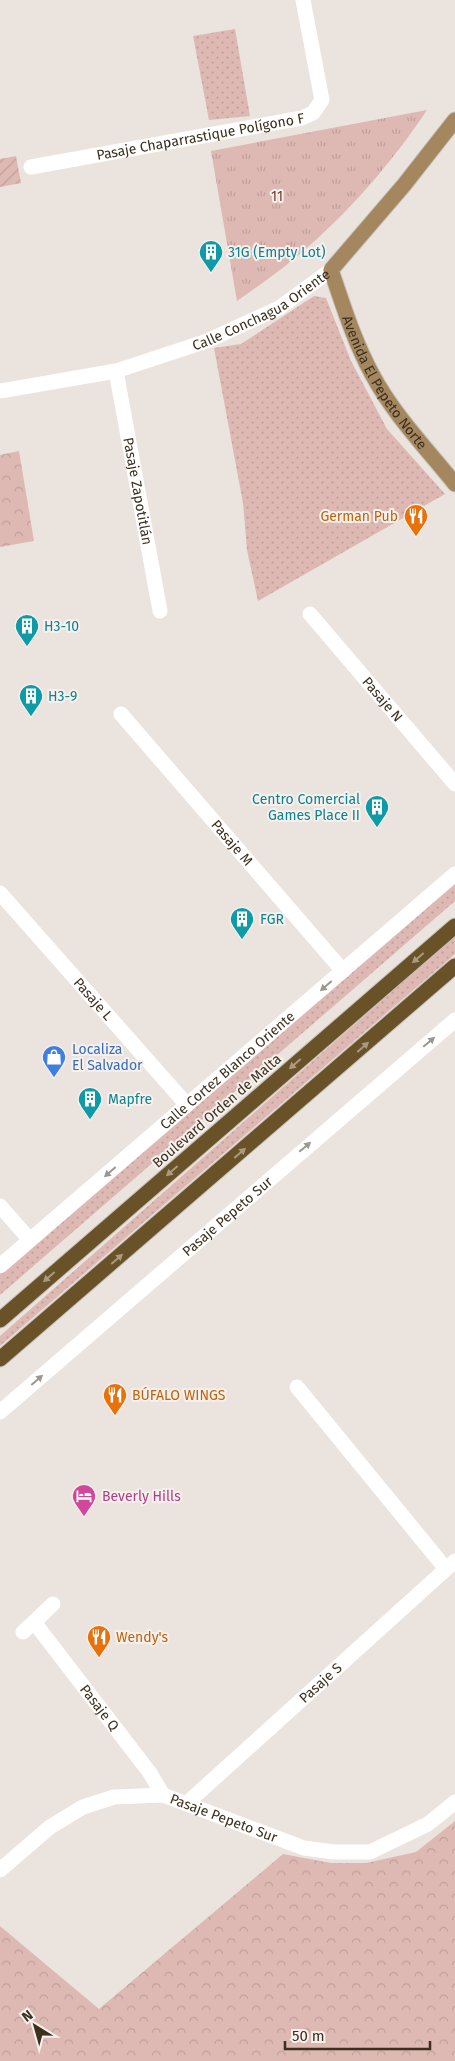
<svg xmlns="http://www.w3.org/2000/svg" width="455" height="2061" viewBox="0 0 455 2061" font-family="'Fira Sans',sans-serif">
<style>
.grass{fill:url(#grass-dots)}
.forest{fill:url(#forest-crowns)}
.park{fill:url(#park-tufts)}
.garden{fill:url(#garden-furrows)}
.lines{fill:none;stroke-linecap:round;stroke-linejoin:round}
.major-casing{stroke:#c4c1bc;stroke-width:17}
.highway-casing{stroke:#c4c1bc;stroke-width:17}
.minor{stroke:#fff;stroke-width:15}
.major{stroke:#a4875e;stroke-width:15}
.highway{stroke:#695228;stroke-width:15}
.oneway{fill:#a99a81}
.oneway2{fill:#9d978e}
.labels{text-anchor:middle;dominant-baseline:central;stroke-width:4;stroke-linejoin:round;paint-order:stroke}
.street-label{font-size:14px;fill:#3b2f1e;stroke:#f7f1ee}
.park-label{font-size:14px;fill:#753825;stroke:#f7f1ee}
.culture-label{font-size:14px;fill:#0d838f;stroke:#f7f1ee;text-anchor:start}
.food-label{font-size:14px;fill:#c56008;stroke:#f7f1ee;text-anchor:start}
.shop-label{font-size:14px;fill:#366cbe;stroke:#f7f1ee;text-anchor:start}
.hotel-label{font-size:14px;fill:#b23c85;stroke:#f7f1ee;text-anchor:start}
</style>
<defs>
<pattern id="grass-dots" width="8" height="8" patternUnits="userSpaceOnUse" patternTransform="scale(1.25)"><rect width="8" height="8" fill="#deb9b4"/><path d="M2 2h.1M6 6h.1" fill="none" stroke="#bf9f9a" stroke-width="1.8" stroke-linecap="round"/></pattern>
<pattern id="forest-crowns" width="20" height="18" patternUnits="userSpaceOnUse" patternTransform="scale(1.25)"><rect width="20" height="18" fill="#deb9b4"/><path d="M2 6a3 3 0 1 1 6 0M12 15a3 3 0 1 1 6 0" fill="none" stroke="#bf9f9a"/></pattern>
<pattern id="park-tufts" width="24" height="20" patternUnits="userSpaceOnUse" patternTransform="scale(1.25)"><rect width="24" height="20" fill="#deb9b4"/><path d="M3 7l-1-3M5 7V3M7 7l1-3M15 17l-1-3M17 17v-4M19 17l1-3" fill="none" stroke="#bf9f9a"/></pattern>
<pattern id="garden-furrows" width="10" height="10" patternUnits="userSpaceOnUse" patternTransform="scale(1.25)"><rect width="10" height="10" fill="#deb9b4"/><path d="M-1 1l2-2M0 10L10 0M9 11l2-2" fill="none" stroke="#bf9f9a"/></pattern>
</defs>
<rect width="100%" height="100%" fill="#ebe3dd"/>
<!-- grass -->
<path class="grass" d="M 235,29 L 250,116 L 209,120 L 193,36 Z
M 314,296 L 326,298 L 351,361 L 387,429 L 445,494 L 258,601 L 247,550 L 243,503 L 214,348 L 241,344 Z
M 455,877 L 455,901 L 0,1295 L 0,1272 Z
M 455,936 L 455,954 L 0,1346 L 0,1336 Z"/>
<!-- forest -->
<path class="forest" d="M 19,451 L 34,541 L 0,547 L 0,455 Z
M 455,1821 L 455,2061 L 0,2061 L 0,1926 L 99,2009 L 283,1854 L 331,1863 L 366,1863 L 416,1852 Z"/>
<!-- park -->
<path class="park" d="M 427,110 C 391,164 346,216 295,258 C 277,273 257,287 237,301 L 211,151 Z"/>
<!-- garden -->
<path class="garden" d="M 16,156 L 21,183 L 0,187 L 0,159 Z"/>
<g class="lines">
<!-- major casing -->
<g class="major-casing">
<g id="major">
<path id="s12" d="M 455,120 L 404,185 L 331,270 C 343,305 354,341 372,374 C 393,414 427,449 455,484"/>
</g>
</g>
<!-- highway casing -->
<g class="highway-casing">
<path id="highway" d="M 0,1320 L 455,926
M 0,1359 L 455,966"/>
</g>
<!-- minor -->
<g class="minor">
<path id="s1" d="M 31,167 L 302,118 L 313,113 L 322,100 L 303,0"/>
<path id="s2" d="M 116,371 L 160,611"/>
<path id="s3" d="M 0,391 L 116,371 L 207,341 L 279,308 L 331,270"/>
<path id="s4" d="M 310,614 L 455,784"/>
<path id="s5" d="M 121,714 L 343,971"/>
<path id="s6" d="M 0,893 L 187,1105"/>
<path d="M 0,1206 L 30,1240"/>
<path id="s7" d="M 0,1266 L 455,874"/>
<path d="M 297,1387 L 446,1569"/>
<path id="s8" d="M 0,1412 L 455,1020"/>
<path id="s9" d="M 53,1604 L 34,1622 L 150,1773 L 163,1795"/>
<path d="M 23,1632 L 34,1622"/>
<path id="s10" d="M 186,1804 L 455,1561"/>
<path id="s11" d="M 0,1870 L 50,1827 L 83,1807 L 114,1797 L 163,1795 L 304,1848 L 334,1852 L 370,1852 L 428,1824 L 455,1802"/>
</g>
<!-- major -->
<use href="#major" class="major"/>
<!-- highway -->
<use href="#highway" class="highway"/>
</g>
<!-- one-way arrows -->
<defs><path id="oneway-solid" d="M-6-.8H1V-3.2L6.5 0L1 3.2V.8H-6Z" transform="scale(1.25)"/></defs>
<g class="oneway">
<use href="#oneway-solid" transform="translate(418 958) rotate(139)"/>
<use href="#oneway-solid" transform="translate(363 1047) rotate(-41)"/>
<use href="#oneway-solid" transform="translate(295 1064) rotate(139)"/>
<use href="#oneway-solid" transform="translate(240 1153) rotate(-41)"/>
<use href="#oneway-solid" transform="translate(172 1171) rotate(139)"/>
<use href="#oneway-solid" transform="translate(117 1259) rotate(-41)"/>
<use href="#oneway-solid" transform="translate(49 1277) rotate(139)"/>
</g>
<g class="oneway2">
<use href="#oneway-solid" transform="translate(326 986) rotate(139)"/>
<use href="#oneway-solid" transform="translate(429 1042) rotate(-40)"/>
<use href="#oneway-solid" transform="translate(305 1147) rotate(-40)"/>
<use href="#oneway-solid" transform="translate(110 1172) rotate(139)"/>
<use href="#oneway-solid" transform="translate(37 1380) rotate(-41)"/>
</g>
<!-- icons -->
<defs>
<g id="building-pin" transform="scale(1.25)"><path d="M0 17L-7.5 6A9.5 9.5 0 1 1 7.5 6Z" fill="#0f9aa8" stroke="#f7f1ee"/><path d="M-4-6H4V6H1V3H-1V6H-4ZM-2.5-4.3h1.7v1.8h-1.7ZM.8-4.3h1.7v1.8H.8ZM-2.5-1h1.7V.8h-1.7ZM.8-1h1.7V.8H.8Z" fill="#fff"/></g>
<g id="restaurant-pin" transform="scale(1.25)"><path d="M0 17L-7.5 6A9.5 9.5 0 1 1 7.5 6Z" fill="#e8710a" stroke="#f7f1ee"/><path d="M-5-6h1v4h1v-4h1v4h1v-4h1v5L-1.5 .5V6h-2V.5L-5-1ZM5-6V6H3V1.5H1.5Q1.5-4 5-6Z" fill="#fff"/></g>
<g id="shop-pin" transform="scale(1.25)"><path d="M0 17L-7.5 6A9.5 9.5 0 1 1 7.5 6Z" fill="#3f7fe0" stroke="#f7f1ee"/><path d="M-5-2.5h2.3a2.7 3.5 0 0 1 5.4 0H5L5.5 6h-11ZM-1.5-2.5h3a1.5 2.3 0 0 0-3 0Z" fill="#fff"/></g>
<g id="hotel-pin" transform="scale(1.25)"><path d="M0 17L-7.5 6A9.5 9.5 0 1 1 7.5 6Z" fill="#d1479c" stroke="#f7f1ee"/><path d="M-6-4.5h1.5V1H6V5H4.5V3h-9V5H-6ZM-4 0a1.8 1.8 0 1 1 3.6 0ZM.5 0V-2.5h3Q6-2.5 6 0Z" fill="#fff"/></g>
</defs>
<g fill-rule="evenodd">
<use href="#building-pin" x="211" y="252"/>
<use href="#restaurant-pin" x="416" y="516"/>
<use href="#building-pin" x="27" y="626"/>
<use href="#building-pin" x="31" y="696"/>
<use href="#building-pin" x="377" y="807"/>
<use href="#building-pin" x="242" y="919"/>
<use href="#shop-pin" x="54" y="1057"/>
<use href="#building-pin" x="90" y="1099"/>
<use href="#restaurant-pin" x="115" y="1395"/>
<use href="#hotel-pin" x="84" y="1496"/>
<use href="#restaurant-pin" x="99" y="1637"/>
</g>
<g class="labels">
<!-- street labels -->
<g class="street-label">
<text stroke="none"><textPath href="#s1" startOffset="172">Pasaje Chaparrastique Polígono F</textPath></text>
<text stroke="none"><textPath href="#s3" startOffset="276">Calle Conchagua Oriente</textPath></text>
<text stroke="none"><textPath href="#s12" startOffset="320">Avenida El Pepeto Norte</textPath></text>
<text stroke="none"><textPath href="#s2" startOffset="122">Pasaje Zapotitlán</textPath></text>
<text stroke="none"><textPath href="#s4" startOffset="112">Pasaje N</textPath></text>
<text stroke="none"><textPath href="#s5" startOffset="170">Pasaje M</textPath></text>
<text stroke="none"><textPath href="#s6" startOffset="141">Pasaje L</textPath></text>
<text stroke="none"><textPath href="#s7" startOffset="300">Calle Cortez Blanco Oriente</textPath></text>
<text transform="translate(217 1111) rotate(-41)">Boulevard Orden de Malta</text>
<text stroke="none"><textPath href="#s8" startOffset="300">Pasaje Pepeto Sur</textPath></text>
<text stroke="none"><textPath href="#s10" startOffset="181">Pasaje S</textPath></text>
<text stroke="none"><textPath href="#s9" startOffset="134">Pasaje Q</textPath></text>
<text stroke="none"><textPath href="#s11" startOffset="251">Pasaje Pepeto Sur</textPath></text>
</g>
<!-- park labels -->
<g class="park-label">
<text x="277" y="196">11</text>
</g>
<!-- culture labels -->
<g class="culture-label">
<text x="228" y="252">31G (Empty Lot)</text>
<text x="44" y="626">H3-10</text>
<text x="48" y="696">H3-9</text>
<text x="360" y="799" text-anchor="end">Centro Comercial<tspan x="360" dy="16">Games Place II</tspan></text>
<text x="260" y="919">FGR</text>
<text x="108" y="1099">Mapfre</text>
</g>
<!-- food labels -->
<g class="food-label">
<text x="398" y="516" text-anchor="end">German Pub</text>
<text x="132" y="1395">BÚFALO WINGS</text>
<text x="116" y="1637">Wendy's</text>
</g>
<!-- shop labels -->
<g class="shop-label">
<text x="72" y="1049">Localiza<tspan x="72" dy="16">El Salvador</tspan></text>
</g>
<!-- hotel labels -->
<g class="hotel-label">
<text x="102" y="1496">Beverly Hills</text>
</g>
</g>
<!-- north arrow -->
<g transform="translate(35 2026) rotate(323)" stroke="#f7f1ee" stroke-width="4" paint-order="stroke">
<path d="M0-4L9 19L0 12L-9 19Z" fill="#3b2f1e"/>
<text y="-8" font-size="14" font-weight="bold" text-anchor="middle" fill="#3b2f1e">N</text>
</g>
<!-- scale -->
<path d="M285 2041v8h145v-8" fill="none" stroke="#3b2f1e" stroke-width="2.5"/>
<text x="292" y="2041" font-size="15" fill="#3b2f1e" stroke="#f7f1ee" stroke-width="4" paint-order="stroke">50 m</text>
</svg>
